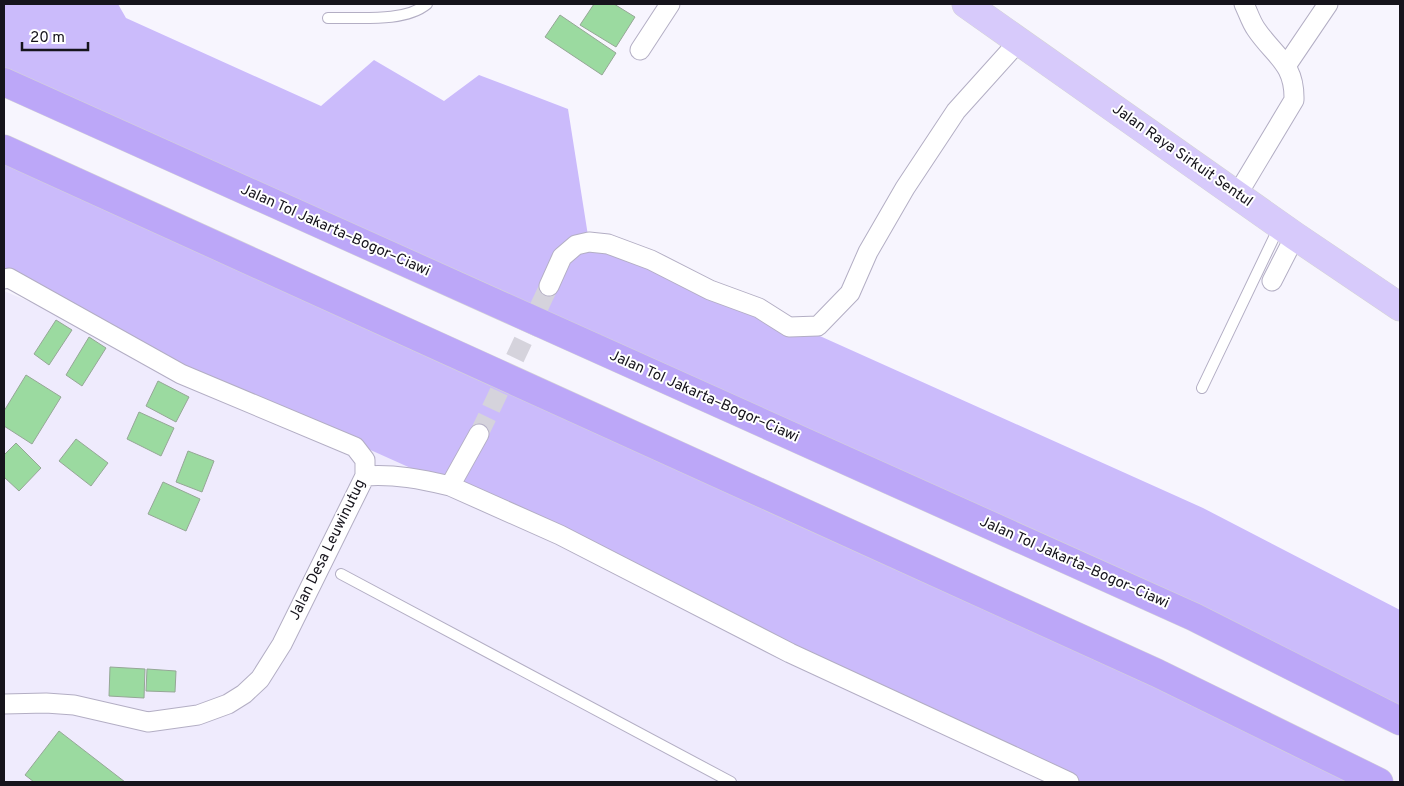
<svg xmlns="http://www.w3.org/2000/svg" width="1404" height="786" viewBox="0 0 1404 786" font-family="Overpass,sans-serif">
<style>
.built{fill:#efebfd}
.green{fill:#cbbbfb}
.building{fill:#9bdaa0;stroke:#95a796}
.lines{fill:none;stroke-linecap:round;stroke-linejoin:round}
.street-tunnel{stroke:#d5d3dc;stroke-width:19;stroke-dasharray:19 9;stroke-linecap:butt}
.lane-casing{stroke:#b3aec4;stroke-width:12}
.street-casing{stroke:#b3aec4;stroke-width:21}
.primary-casing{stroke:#d5d5d6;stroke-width:29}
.highway-casing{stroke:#d5d5d6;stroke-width:29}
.lane{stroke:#fff;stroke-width:10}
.street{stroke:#fff;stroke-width:19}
.primary{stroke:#d7cafb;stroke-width:28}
.highway{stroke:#bca7f8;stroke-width:28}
.labels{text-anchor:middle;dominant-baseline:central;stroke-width:4;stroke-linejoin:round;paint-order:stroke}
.street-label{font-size:15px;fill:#16141c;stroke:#fff}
</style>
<rect width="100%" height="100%" fill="#f7f5fe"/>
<!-- built -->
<path class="built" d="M 4,291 L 379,446 L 1057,782 L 4,782 Z"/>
<!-- green -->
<path class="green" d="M 4,4 L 118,4 L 126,18 L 321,106 L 374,60 L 444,101 L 479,75 L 568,109 L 589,242 L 802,328 L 1203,508 L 1400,610 L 1400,721 L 4,82 Z
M 4,149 L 1372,782 L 1055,782 L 560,535 L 150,351 L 4,279 Z"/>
<!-- building -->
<path class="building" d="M 594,4 L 614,4 L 635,17 L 616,47 L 580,25 Z
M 560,15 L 616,53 L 602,75 L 545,37 Z
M 56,320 L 72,330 L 49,365 L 34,354 Z
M 89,337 L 106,348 L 82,386 L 66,375 Z
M 26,375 L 61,397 L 32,444 L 4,426 L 4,411 Z
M 158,381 L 189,397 L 176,422 L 146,406 Z
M 139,412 L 174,428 L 161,456 L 127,439 Z
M 76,439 L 108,463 L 91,486 L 59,461 Z
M 16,443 L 41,468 L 19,491 L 4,477 L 4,455 Z
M 188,451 L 214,461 L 202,492 L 176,482 Z
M 163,482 L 200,499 L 186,531 L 148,514 Z
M 110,667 L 145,669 L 144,698 L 109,696 Z
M 147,669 L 176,671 L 175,692 L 146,691 Z
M 59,731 L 125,782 L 34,782 L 25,775 Z"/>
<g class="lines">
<!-- street-tunnel -->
<path class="street-tunnel" d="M 479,434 L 549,286"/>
<!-- lane casing -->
<g class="lane-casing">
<path id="lane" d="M 328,18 C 357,17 404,23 427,4
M 1202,388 L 1279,227
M 341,574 L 731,782"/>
</g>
<!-- street casing -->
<g class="street-casing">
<path id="street" d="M 640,50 L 670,4
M 1286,66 L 1328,4
M 1237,195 L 1294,100 C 1295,63 1274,56 1256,29 C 1251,22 1248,12 1244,4
M 4,279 L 9,278 L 181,374 L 355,447 L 365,460 L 365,476 L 282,644 L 260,679 L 244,694 L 228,704 L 198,715 L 148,722 L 74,705 L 46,703 L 4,704
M 1272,281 L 1295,236
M 549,286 L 562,257 L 576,245 L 589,242 L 608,244 L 651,260 L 710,290 L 759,308 L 789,327 L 818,326 L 850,293 L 868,252 L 905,188 L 956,111 L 1019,41
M 365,476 C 395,474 421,479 450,486 L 479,434
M 450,486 L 560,535 L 790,653 L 1069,782"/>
</g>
<!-- primary casing -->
<g class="primary-casing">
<path id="primary" d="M 966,4 L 1295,236 L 1400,307"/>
</g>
<!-- highway casing -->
<g class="highway-casing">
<path id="highway" d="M 4,82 L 1194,617 L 1400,721
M 4,149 L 1157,673 L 1379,782"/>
</g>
<!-- lane -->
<use href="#lane" class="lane"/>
<!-- street -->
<use href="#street" class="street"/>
<!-- primary -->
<use href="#primary" class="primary"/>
<!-- highway -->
<use href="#highway" class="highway"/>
</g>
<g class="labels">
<!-- street labels -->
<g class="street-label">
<text transform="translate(1182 156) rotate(35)">Jalan Raya Sirkuit Sentul</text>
<text transform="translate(335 231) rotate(24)">Jalan Tol Jakarta–Bogor–Ciawi</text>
<text transform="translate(704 397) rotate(24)">Jalan Tol Jakarta–Bogor–Ciawi</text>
<text transform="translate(328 550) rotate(-64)">Jalan Desa Leuwinutug</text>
<text transform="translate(1074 563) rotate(24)">Jalan Tol Jakarta–Bogor–Ciawi</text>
</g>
</g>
<!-- border -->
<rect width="1404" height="786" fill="none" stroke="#16141c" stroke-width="10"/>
<!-- scale -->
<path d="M22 42v8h66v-8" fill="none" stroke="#16141c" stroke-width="2.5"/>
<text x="30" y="42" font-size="15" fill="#16141c" stroke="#ffffff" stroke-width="4" paint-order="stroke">20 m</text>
</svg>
